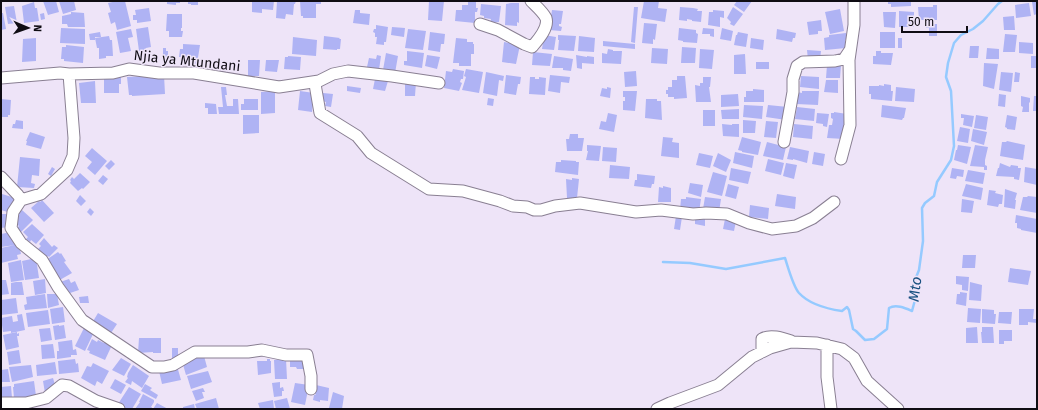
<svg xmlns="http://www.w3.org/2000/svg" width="1038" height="410" viewBox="0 0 1038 410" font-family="'Fira Sans',sans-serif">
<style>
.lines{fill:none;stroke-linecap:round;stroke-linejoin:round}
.stream{stroke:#95caff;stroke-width:2.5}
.building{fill:#afb3f4}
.minor-casing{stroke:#897f92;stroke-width:13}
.minor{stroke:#fff;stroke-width:11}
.labels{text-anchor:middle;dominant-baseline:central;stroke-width:3;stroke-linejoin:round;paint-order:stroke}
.street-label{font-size:14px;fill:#0f0c13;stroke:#eee4f8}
.water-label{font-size:15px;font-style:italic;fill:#185080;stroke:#eee4f8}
</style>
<rect width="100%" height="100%" fill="#eee4f8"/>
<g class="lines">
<!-- stream -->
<path class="stream" d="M 663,262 L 690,263 L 726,269 L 785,258 C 788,267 793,286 799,293 C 809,304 828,309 842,311 L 847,307 L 849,310 L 853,329 L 856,331 L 865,340 L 874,339 L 887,329 L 889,308 C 896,304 905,308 912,311 L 915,300 L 915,280 L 919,270 L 923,241 L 922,208 L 925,203 L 934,196 L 937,182 L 951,160 L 954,146 L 951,91 L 946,77 L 948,63 L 954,43 L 961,35 L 973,29 L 983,21 L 998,4 L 1002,1"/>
</g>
<!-- building -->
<path class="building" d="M 43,1 L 56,1 L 59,12 L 48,15 Z
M 59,1 L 74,1 L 76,10 L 63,14 Z
M 117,1 L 125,1 L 131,26 L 117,30 L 115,22 L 111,24 L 108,13 L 111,12 L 108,3 Z
M 167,1 L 180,1 L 180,3 L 176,3 L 176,5 L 167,4 Z
M 188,1 L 198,1 L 198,5 L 191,5 L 191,4 L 188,4 Z
M 252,1 L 274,1 L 273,10 L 262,9 L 262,13 L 252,12 Z
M 277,1 L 296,1 L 295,4 L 294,4 L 293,15 L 286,14 L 285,19 L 276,18 Z
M 300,1 L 321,1 L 321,4 L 316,4 L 316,18 L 303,18 L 303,16 L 301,16 Z
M 429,1 L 444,1 L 442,21 L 428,20 Z
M 644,1 L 659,1 L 658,8 L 667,9 L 665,22 L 641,18 Z
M 737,1 L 752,1 L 744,12 L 734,5 Z
M 888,1 L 911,1 L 911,6 L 891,7 L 891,4 L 888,4 Z
M 1037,1 L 1037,14 L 1034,15 L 1032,2 Z
M 34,2 L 35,8 L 37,8 L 39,21 L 24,23 L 22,6 Z
M 468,2 L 476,2 L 476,8 L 478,8 L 477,12 L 475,12 L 475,23 L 455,21 L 456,10 L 462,10 L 462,5 L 468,5 Z
M 511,3 L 519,3 L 519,23 L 517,22 L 517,26 L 505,25 L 506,4 Z
M 1029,3 L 1031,16 L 1016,18 L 1015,5 Z
M 481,4 L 501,6 L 499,22 L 490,23 L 491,19 L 484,18 L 484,16 L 480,15 Z
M 933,5 L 937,5 L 937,20 L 919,20 L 918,7 L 933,7 Z
M 14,6 L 17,23 L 8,24 L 5,7 Z
M 634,7 L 638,7 L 635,43 L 631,42 Z
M 680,7 L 693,8 L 698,9 L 697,11 L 702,11 L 701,22 L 692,21 L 692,20 L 687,19 L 687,21 L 679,20 Z
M 733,7 L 743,14 L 734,26 L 730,24 L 731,22 L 727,18 Z
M 149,8 L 151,21 L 137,23 L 137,20 L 133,20 L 133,15 L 136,15 L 135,10 Z
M 840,9 L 844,31 L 830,34 L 825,12 Z
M 355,10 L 360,10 L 360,13 L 370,14 L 369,25 L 353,23 Z
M 552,10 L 563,11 L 561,24 L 559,24 L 559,26 L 562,27 L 561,31 L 549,30 Z
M 713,10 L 724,11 L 724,18 L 720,17 L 720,27 L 708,25 L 709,12 L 713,12 Z
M 899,11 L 914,12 L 914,27 L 899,27 Z
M 71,12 L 84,13 L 85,27 L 68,27 L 67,24 L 62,24 L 62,16 L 71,14 Z
M 883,12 L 896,12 L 895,28 L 884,27 Z
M 1,13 L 3,13 L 6,29 L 1,30 Z
M 44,13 L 45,19 L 41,20 L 40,14 Z
M 167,14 L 182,14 L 182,28 L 181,28 L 181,31 L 183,31 L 182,37 L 169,37 L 169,31 L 166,31 Z
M 1014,16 L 1015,30 L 1004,30 L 1003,17 Z
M 821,20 L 822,31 L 818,31 L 818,34 L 809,35 L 807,22 Z
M 644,23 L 657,24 L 655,40 L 653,39 L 653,44 L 642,43 Z
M 930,24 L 937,24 L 937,36 L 929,36 L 929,28 L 926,28 L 926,25 L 930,25 Z
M 376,25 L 388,27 L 386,42 L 384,42 L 384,45 L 376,44 L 377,37 L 375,37 L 375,33 L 373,32 L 374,29 L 376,29 Z
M 148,27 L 151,47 L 146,48 L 146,50 L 139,51 L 136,29 Z
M 392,27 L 405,28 L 404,37 L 391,35 Z
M 61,28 L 85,29 L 85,44 L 60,43 Z
M 679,28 L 696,30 L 696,33 L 698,34 L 697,43 L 683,42 L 683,41 L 678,40 Z
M 703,28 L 714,29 L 714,37 L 710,36 L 710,34 L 702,34 Z
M 722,28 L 733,31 L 731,41 L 720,39 Z
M 131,29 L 133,37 L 128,38 L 131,51 L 120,53 L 116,32 Z
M 408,29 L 426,31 L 423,50 L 405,48 Z
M 777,29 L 796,33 L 795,38 L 793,38 L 792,42 L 776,39 Z
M 100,32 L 101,37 L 95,37 L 95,40 L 90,40 L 89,34 Z
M 430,32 L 445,34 L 444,44 L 441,44 L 440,52 L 428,50 Z
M 738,32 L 748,34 L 746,47 L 734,45 L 736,35 L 737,35 Z
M 880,32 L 895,32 L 895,48 L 880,48 Z
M 846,33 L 847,39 L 845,40 L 846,48 L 825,50 L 824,38 L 829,37 L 829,35 Z
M 1005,34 L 1017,35 L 1015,52 L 1003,52 Z
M 544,35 L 556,37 L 554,50 L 542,49 Z
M 558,35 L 576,36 L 574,51 L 558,50 L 559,40 L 558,40 Z
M 109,36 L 110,40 L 112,40 L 113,56 L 106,56 L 106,58 L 99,59 L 99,48 L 97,48 L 95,38 Z
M 324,36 L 340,38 L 339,39 L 341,39 L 340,49 L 337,49 L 337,50 L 323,49 Z
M 579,36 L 595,38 L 594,52 L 578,51 Z
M 293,37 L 317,40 L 316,56 L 292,54 Z
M 36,38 L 36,61 L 22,62 L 23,39 Z
M 456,38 L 467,39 L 467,42 L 473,42 L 473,44 L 474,44 L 474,54 L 471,54 L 471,66 L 459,66 L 459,63 L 453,63 Z
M 751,38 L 764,40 L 763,50 L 750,48 Z
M 898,38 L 902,38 L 902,48 L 898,48 Z
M 603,41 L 635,44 L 635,49 L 603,46 Z
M 504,42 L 520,45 L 516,64 L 502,62 Z
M 1019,42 L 1033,43 L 1033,54 L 1019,53 Z
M 183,44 L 200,45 L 197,64 L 182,63 L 182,57 L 179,57 L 180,49 L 183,49 Z
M 66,45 L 84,47 L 83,63 L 64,61 L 64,59 L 61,59 L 62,47 L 66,47 Z
M 970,46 L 979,46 L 978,58 L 969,58 Z
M 682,47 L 696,48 L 695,63 L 681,63 Z
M 163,48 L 166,48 L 166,51 L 168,51 L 168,57 L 163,57 Z
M 652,48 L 668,49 L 667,64 L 651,63 Z
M 987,48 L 999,49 L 999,59 L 986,59 Z
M 608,49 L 613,50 L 613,51 L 622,51 L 621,64 L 602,63 L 602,53 L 607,54 Z
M 700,49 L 714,50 L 712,69 L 699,68 Z
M 807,50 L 821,51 L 820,60 L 808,60 Z
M 407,51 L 424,53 L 422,68 L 404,65 L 404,61 L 407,61 Z
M 876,51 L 881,51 L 881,53 L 893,53 L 891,65 L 873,64 L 873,56 L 876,56 Z
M 533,52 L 552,54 L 550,66 L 532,65 Z
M 386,53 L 398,56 L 395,73 L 383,70 Z
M 745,54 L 746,74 L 734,74 L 734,55 Z
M 377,55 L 381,56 L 379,70 L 367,67 L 369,58 L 376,59 Z
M 427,55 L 440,57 L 437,69 L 425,66 Z
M 576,55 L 587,57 L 587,56 L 594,57 L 594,64 L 582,63 L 582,69 L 577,68 Z
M 288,56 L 301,57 L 300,70 L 284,69 L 285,57 L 288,57 Z
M 554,56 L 573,59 L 571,71 L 563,70 L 563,68 L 552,68 Z
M 1031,56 L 1037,56 L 1037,68 L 1031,68 Z
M 248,60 L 260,60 L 259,76 L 248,76 Z
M 266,60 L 279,60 L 277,72 L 265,71 Z
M 756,62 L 769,62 L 769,69 L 756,69 Z
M 984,63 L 998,64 L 994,89 L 983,86 Z
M 827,65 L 841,65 L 840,78 L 826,78 Z
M 453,69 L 464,71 L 463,79 L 461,79 L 460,82 L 462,83 L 459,91 L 444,88 L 446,71 L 452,72 Z
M 466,69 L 483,72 L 479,93 L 462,90 L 466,77 L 464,76 Z
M 636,71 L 637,86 L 625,87 L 624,72 Z
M 486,72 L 504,76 L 503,81 L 499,80 L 497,96 L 483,93 Z
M 1001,72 L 1013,73 L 1011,92 L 999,90 Z
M 1015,72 L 1020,73 L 1019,82 L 1014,82 Z
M 104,75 L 121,77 L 121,84 L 119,84 L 119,93 L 104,93 Z
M 164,75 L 165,94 L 132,96 L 132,95 L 129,95 L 127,77 Z
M 506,75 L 521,77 L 520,84 L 518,84 L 516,95 L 504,93 Z
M 550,75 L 570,77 L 569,83 L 561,82 L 560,93 L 548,91 Z
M 677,76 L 685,76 L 687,98 L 674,99 L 674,97 L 668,97 L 668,94 L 666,94 L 666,90 L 668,90 L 668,87 L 672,87 L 672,80 L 677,80 Z
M 801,76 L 819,77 L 819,89 L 800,87 Z
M 530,77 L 535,77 L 535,79 L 539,79 L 539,77 L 546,78 L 545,95 L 529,94 Z
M 703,77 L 711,77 L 710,87 L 709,87 L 711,102 L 696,102 L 695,85 L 700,86 L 700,83 L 703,83 Z
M 375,79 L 388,81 L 385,91 L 373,89 Z
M 826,80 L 838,80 L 838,93 L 824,92 Z
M 95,81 L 96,103 L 81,103 L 79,83 Z
M 405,81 L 416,82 L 415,96 L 405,96 Z
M 884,84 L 891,85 L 891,91 L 893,91 L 892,101 L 871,99 L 871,94 L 869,94 L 869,86 L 879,86 L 879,85 L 884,86 Z
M 347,86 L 361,88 L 360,93 L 347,91 Z
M 221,87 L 226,87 L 227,95 L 225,95 L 227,106 L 233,106 L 233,99 L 238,99 L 239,114 L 219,114 L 218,107 L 223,107 Z
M 607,87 L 611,88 L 610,98 L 600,96 L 602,88 L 607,89 Z
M 896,87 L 915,89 L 914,102 L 895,101 Z
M 753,89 L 764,90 L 764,102 L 744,102 L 744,97 L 746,97 L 746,91 L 753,91 Z
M 275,91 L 275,113 L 261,114 L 261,92 Z
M 300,91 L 314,93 L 312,112 L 298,110 Z
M 623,91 L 637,91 L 635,111 L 623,110 L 623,101 L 625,101 L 625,97 L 623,97 Z
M 802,91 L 819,91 L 818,105 L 796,104 L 797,92 L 802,93 Z
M 323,93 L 333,94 L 331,107 L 325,106 L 326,102 L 322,101 Z
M 738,94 L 739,106 L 721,107 L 721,95 Z
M 999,94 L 1006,95 L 1005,107 L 998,106 Z
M 1021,96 L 1030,98 L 1030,103 L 1029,102 L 1029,112 L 1022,112 L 1023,107 L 1021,106 Z
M 1034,96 L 1037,96 L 1037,111 L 1033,111 Z
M 488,98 L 494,99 L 493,106 L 487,105 Z
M 1,99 L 11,100 L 10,115 L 8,115 L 8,117 L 1,117 Z
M 244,99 L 258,99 L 258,110 L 241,110 L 241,104 L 244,104 Z
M 646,99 L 657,99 L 657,101 L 661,101 L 662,120 L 645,118 Z
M 205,103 L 216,104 L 217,114 L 208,114 L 208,108 L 205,108 Z
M 744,105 L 763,106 L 762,119 L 743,117 Z
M 768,105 L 788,107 L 786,120 L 766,117 Z
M 882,105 L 906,108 L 904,118 L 903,118 L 902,120 L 881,117 Z
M 797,107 L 815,109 L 814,121 L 795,119 Z
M 739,109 L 739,119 L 722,119 L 721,110 Z
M 703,110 L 715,110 L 715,126 L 703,126 Z
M 834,112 L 847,114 L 844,139 L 827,138 L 829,125 L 832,125 L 833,119 L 831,118 L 831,113 L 834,113 Z
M 608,113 L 617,115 L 614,132 L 599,129 L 601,121 L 606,122 Z
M 817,113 L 829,114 L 827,127 L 823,126 L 823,124 L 816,123 Z
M 961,114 L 974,116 L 972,127 L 963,125 L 964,118 L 961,118 Z
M 243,115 L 259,115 L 259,133 L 243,134 Z
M 976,115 L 988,117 L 986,130 L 974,128 Z
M 1007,115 L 1017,117 L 1015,130 L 1007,129 L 1007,128 L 1005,127 Z
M 16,120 L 23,121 L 23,129 L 12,128 L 13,124 L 15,124 Z
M 743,120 L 756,121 L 755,133 L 743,133 Z
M 766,121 L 778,122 L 776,138 L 764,137 Z
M 722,124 L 732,125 L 732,124 L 739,124 L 739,137 L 723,136 Z
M 794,124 L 813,126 L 812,139 L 793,137 Z
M 960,127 L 970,129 L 968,143 L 957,141 Z
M 973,129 L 987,132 L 984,145 L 971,141 Z
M 30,132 L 45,137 L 41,149 L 26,145 L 27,141 L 26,141 Z
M 570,134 L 578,134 L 578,138 L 584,138 L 582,151 L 567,151 L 566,139 L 569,139 Z
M 663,137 L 673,138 L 672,142 L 679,143 L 679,158 L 661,156 Z
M 742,137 L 761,142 L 758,155 L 742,152 L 742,151 L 738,150 Z
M 1007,141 L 1025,145 L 1023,160 L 1000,156 L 1002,142 L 1006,142 Z
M 767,142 L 786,147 L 783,160 L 763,156 Z
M 587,145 L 601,146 L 599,161 L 586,160 L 588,151 L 587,151 Z
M 958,145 L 971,147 L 967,164 L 954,160 L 956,150 L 957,150 Z
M 975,145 L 988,147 L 985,160 L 985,165 L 987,166 L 987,170 L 984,170 L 984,167 L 970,166 Z
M 603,147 L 617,148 L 616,162 L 602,161 Z
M 790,147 L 809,151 L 807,163 L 793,159 L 793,160 L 787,159 Z
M 92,148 L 107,161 L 95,175 L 87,168 L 92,162 L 85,156 Z
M 735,152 L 754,156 L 752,168 L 733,163 Z
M 814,152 L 825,154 L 823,166 L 812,164 Z
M 699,153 L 713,156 L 710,168 L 696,165 Z
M 718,153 L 731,160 L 726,172 L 713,166 Z
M 20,157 L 40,159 L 39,176 L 32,175 L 31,183 L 35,184 L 34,188 L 17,187 Z
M 768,159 L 784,163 L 781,175 L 765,171 Z
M 111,160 L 115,164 L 109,170 L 105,166 Z
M 561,160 L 576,161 L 576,162 L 579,162 L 578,175 L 555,172 L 556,162 L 561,162 Z
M 786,163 L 797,165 L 794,179 L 783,176 Z
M 1000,163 L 1010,167 L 1011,165 L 1018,166 L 1018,168 L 1021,168 L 1019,180 L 1014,179 L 1014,177 L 996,176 L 998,168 L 999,168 Z
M 610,165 L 630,167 L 629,179 L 609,178 Z
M 52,167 L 55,169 L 51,176 L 48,174 Z
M 1025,167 L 1037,169 L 1037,185 L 1024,182 Z
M 731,168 L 751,172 L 748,184 L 729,180 Z
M 952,168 L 964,170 L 963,177 L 957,176 L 956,179 L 950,178 Z
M 968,170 L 985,173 L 983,184 L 965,181 Z
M 713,172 L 727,176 L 722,196 L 707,192 Z
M 80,173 L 90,182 L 83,189 L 82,188 L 78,191 L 70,183 L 71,181 L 70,180 L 72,177 L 74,179 Z
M 637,174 L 655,176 L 654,184 L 652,184 L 651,188 L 634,186 L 635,180 L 637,180 Z
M 103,175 L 108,179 L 103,185 L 98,181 Z
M 572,178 L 579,179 L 577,198 L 567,198 L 566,179 L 572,180 Z
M 690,183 L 703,185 L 701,197 L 688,193 Z
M 728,184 L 739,187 L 736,199 L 725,196 Z
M 966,184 L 983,188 L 981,200 L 962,196 Z
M 663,186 L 671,188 L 671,202 L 658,202 L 659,187 L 663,188 Z
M 1005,189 L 1017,193 L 1015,200 L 1016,200 L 1015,209 L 1004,207 Z
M 989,190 L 996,191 L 995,193 L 1003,195 L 1002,204 L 999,204 L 998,207 L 987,205 Z
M 2,194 L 15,198 L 11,213 L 1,210 L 1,196 Z
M 777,194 L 796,197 L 795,209 L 775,206 Z
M 80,195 L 86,201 L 81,206 L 76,201 Z
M 1028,196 L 1037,197 L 1037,213 L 1020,210 L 1023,197 L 1027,197 Z
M 686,197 L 701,199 L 699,212 L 680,210 L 681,199 L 686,199 Z
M 705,197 L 721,199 L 719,212 L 703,209 Z
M 962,199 L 974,201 L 972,213 L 961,212 Z
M 42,200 L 54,213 L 44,222 L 31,208 L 39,201 L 40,202 Z
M 750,205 L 769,208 L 768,219 L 749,217 Z
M 90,208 L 94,212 L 91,216 L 87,212 Z
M 22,210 L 33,220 L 21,232 L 17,228 L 19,226 L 12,219 Z
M 1,214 L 9,214 L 8,227 L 1,228 Z
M 1016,215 L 1037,219 L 1037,233 L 1021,230 L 1021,229 L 1017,228 L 1017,223 L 1015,223 Z
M 676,216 L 682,217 L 680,230 L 674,229 Z
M 705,219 L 705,226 L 695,224 L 695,220 Z
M 725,219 L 736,221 L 734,231 L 723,229 Z
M 32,224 L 44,235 L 36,244 L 31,240 L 30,242 L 26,239 L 28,237 L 23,232 Z
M 11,232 L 14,236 L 15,245 L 1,247 L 1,234 Z
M 44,238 L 52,247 L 54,245 L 58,248 L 49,257 L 48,256 L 44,259 L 36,251 L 41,246 L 39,244 Z
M 15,245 L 19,245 L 21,254 L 17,255 L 18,259 L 1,263 L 1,248 Z
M 58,252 L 60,254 L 61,253 L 66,261 L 64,262 L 72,273 L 58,281 L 46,260 Z
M 963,255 L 976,255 L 975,268 L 962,268 Z
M 36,258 L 39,278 L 25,280 L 22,261 Z
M 21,260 L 24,280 L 11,282 L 8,263 Z
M 1010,268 L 1031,271 L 1028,285 L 1008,282 Z
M 956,276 L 969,277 L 968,291 L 962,290 L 962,285 L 956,284 Z
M 45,279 L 46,293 L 35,295 L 33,281 Z
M 69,279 L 71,283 L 75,281 L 79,290 L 67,294 L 63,284 L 61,284 L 60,282 Z
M 1,280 L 6,280 L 9,294 L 1,295 Z
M 16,282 L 22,282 L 24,295 L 11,295 L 11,283 Z
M 970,282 L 982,285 L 981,301 L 969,300 Z
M 960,292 L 967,293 L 966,306 L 956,304 L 957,294 L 960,294 Z
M 45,294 L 47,308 L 25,310 L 24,305 L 27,304 L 26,297 Z
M 47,294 L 57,294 L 59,305 L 48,308 Z
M 88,296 L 89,303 L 80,303 L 79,297 Z
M 16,298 L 18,313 L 1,315 L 1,300 Z
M 63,307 L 65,322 L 52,324 L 50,309 Z
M 968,308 L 981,309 L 980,323 L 967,322 Z
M 982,309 L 994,310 L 994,314 L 996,314 L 995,324 L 982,323 Z
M 1019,309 L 1034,309 L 1033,319 L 1037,319 L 1037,323 L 1028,322 L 1028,325 L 1019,325 Z
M 48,310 L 50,324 L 28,327 L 26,313 Z
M 999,312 L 1012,312 L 1011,324 L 998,323 Z
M 98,313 L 117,324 L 111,333 L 92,323 Z
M 22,314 L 25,330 L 11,333 L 11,331 L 3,332 L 1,318 L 12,316 L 13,322 L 18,321 L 17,315 Z
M 59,325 L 59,326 L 64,325 L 66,338 L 55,340 L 53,326 Z
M 977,327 L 978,343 L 966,343 L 966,328 Z
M 982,327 L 993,327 L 994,343 L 982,343 L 981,332 L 982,332 Z
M 50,328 L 52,340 L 41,342 L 39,329 Z
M 84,328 L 94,332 L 85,351 L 75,346 Z
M 999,330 L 1012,330 L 1012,341 L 1004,341 L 1004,344 L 999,344 Z
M 17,332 L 17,334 L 19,333 L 19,336 L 17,336 L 19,347 L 6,350 L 3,335 Z
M 139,338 L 161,338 L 161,353 L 153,353 L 153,352 L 138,353 Z
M 92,339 L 97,342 L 98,340 L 104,343 L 105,342 L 112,345 L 105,360 L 89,353 L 90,351 L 87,350 Z
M 72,340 L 73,350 L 76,349 L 77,355 L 71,355 L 71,357 L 57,359 L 57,351 L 59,351 L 58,342 Z
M 53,344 L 55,358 L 42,359 L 41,345 Z
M 172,348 L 178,348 L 178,359 L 172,359 Z
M 19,350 L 21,363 L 9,365 L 7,352 Z
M 204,356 L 207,367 L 186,375 L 182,361 Z
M 121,358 L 131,364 L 124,376 L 112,370 Z
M 303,358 L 304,369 L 297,369 L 296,367 L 290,367 L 290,359 Z
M 75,359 L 76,364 L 78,363 L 79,372 L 59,374 L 58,361 Z
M 267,359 L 270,359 L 270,361 L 271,361 L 271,373 L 258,375 L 257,361 L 267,361 Z
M 286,359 L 287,379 L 275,379 L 274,360 Z
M 55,362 L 57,374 L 37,376 L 36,365 Z
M 93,363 L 109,371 L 102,384 L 97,381 L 95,386 L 81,378 L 87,366 L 91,367 Z
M 31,365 L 33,377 L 12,382 L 9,367 Z
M 133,365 L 149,376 L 142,388 L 132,381 L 131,385 L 125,382 L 128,378 L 127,377 L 128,373 Z
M 177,366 L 181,380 L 162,384 L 159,371 Z
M 8,369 L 10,382 L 1,382 L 1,370 Z
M 208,371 L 212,382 L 191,389 L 187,376 Z
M 53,378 L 55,385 L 51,386 L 52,391 L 45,393 L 43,381 Z
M 115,379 L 126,385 L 121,394 L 110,388 Z
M 34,381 L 36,396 L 14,398 L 13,387 L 14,387 L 14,384 Z
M 280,382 L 280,388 L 283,387 L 284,391 L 282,391 L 282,396 L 274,397 L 272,383 Z
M 295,383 L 309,385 L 305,405 L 291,402 Z
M 145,384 L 152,388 L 150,390 L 158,395 L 156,399 L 141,391 Z
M 316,385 L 329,388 L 328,401 L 320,400 L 320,402 L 313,400 L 314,395 L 315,395 L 316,394 L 314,393 Z
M 11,386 L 12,398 L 1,400 L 1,387 Z
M 129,387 L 141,394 L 132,409 L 127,409 L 118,404 Z
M 203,388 L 205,392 L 202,392 L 204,398 L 196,401 L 192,391 Z
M 333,392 L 344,396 L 342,409 L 329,408 Z
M 143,394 L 154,400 L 154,402 L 151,407 L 152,407 L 151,409 L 135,409 L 140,402 L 139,402 Z
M 216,398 L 219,409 L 197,409 L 195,404 Z
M 287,398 L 290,409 L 276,409 L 274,401 Z
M 273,400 L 274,409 L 260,409 L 258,403 Z
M 157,403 L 168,409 L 153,409 Z
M 194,404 L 195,409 L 183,409 L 183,407 Z"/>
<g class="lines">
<!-- minor casing -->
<g class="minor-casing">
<path id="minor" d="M 480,24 L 498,30 L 524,44 L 532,47 C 538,40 549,28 546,18 C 543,12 536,6 531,1
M 1,78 L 60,73 L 69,74 L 113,73 L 129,69 L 159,73 L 194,73 L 279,87 L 319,81 L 333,74 L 348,71 L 392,76 L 439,83
M 313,82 L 315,84 L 320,113 L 357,136 L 371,153 L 429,189 L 463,191 L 500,201 L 513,206 L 527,207 L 534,210 L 541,210 L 555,206 L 580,203 L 636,212 L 661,210 L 693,214 L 706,213 L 727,214 L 749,223 L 772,229 L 796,226 L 813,218 L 834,202
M 784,142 L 793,92 L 793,79 L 797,66 L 803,62 L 835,61 L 844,59 L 850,50
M 841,159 L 850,125 L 849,60 L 854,25 L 854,1
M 1,177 L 18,195 L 21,200 L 13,212 L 11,228 L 21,243 L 42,260 L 58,287 L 82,320 L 152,367 L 164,367 L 173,365 L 195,352 L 248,352 L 262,350 L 286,355 L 307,355 L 311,376 L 311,389
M 21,200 L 41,194 L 67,170 L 73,156 L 74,138 L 69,74
M 827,345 L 827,377 L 831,409
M 762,352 L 762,339 C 770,334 782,338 791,341
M 1,403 L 26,403 L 46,398 L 62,385 L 69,386 L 96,401 L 119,409
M 657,409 L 670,403 L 718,385 L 752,357 L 770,348 L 791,342 L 817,343 L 842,349 L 854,358 L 867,381 L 898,409"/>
</g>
<!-- minor -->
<use href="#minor" class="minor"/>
</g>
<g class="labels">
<!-- street labels -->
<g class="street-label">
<text transform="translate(187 61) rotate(6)">Njia ya Mtundani</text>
</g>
<!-- water labels -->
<g class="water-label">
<text transform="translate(915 289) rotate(-83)">Mto</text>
</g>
</g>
<!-- border -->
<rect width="1038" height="410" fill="none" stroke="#0f0c13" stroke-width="4"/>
<!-- north arrow -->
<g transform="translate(28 28) rotate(92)" stroke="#eee4f8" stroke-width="3" paint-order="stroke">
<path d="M0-3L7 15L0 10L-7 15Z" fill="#0f0c13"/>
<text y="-6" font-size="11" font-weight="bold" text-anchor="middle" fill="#0f0c13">N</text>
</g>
<!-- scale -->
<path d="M902 26v6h65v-6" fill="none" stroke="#0f0c13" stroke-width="2"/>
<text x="908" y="26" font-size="12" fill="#0f0c13" stroke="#eee4f8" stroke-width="3" paint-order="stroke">50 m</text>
</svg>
